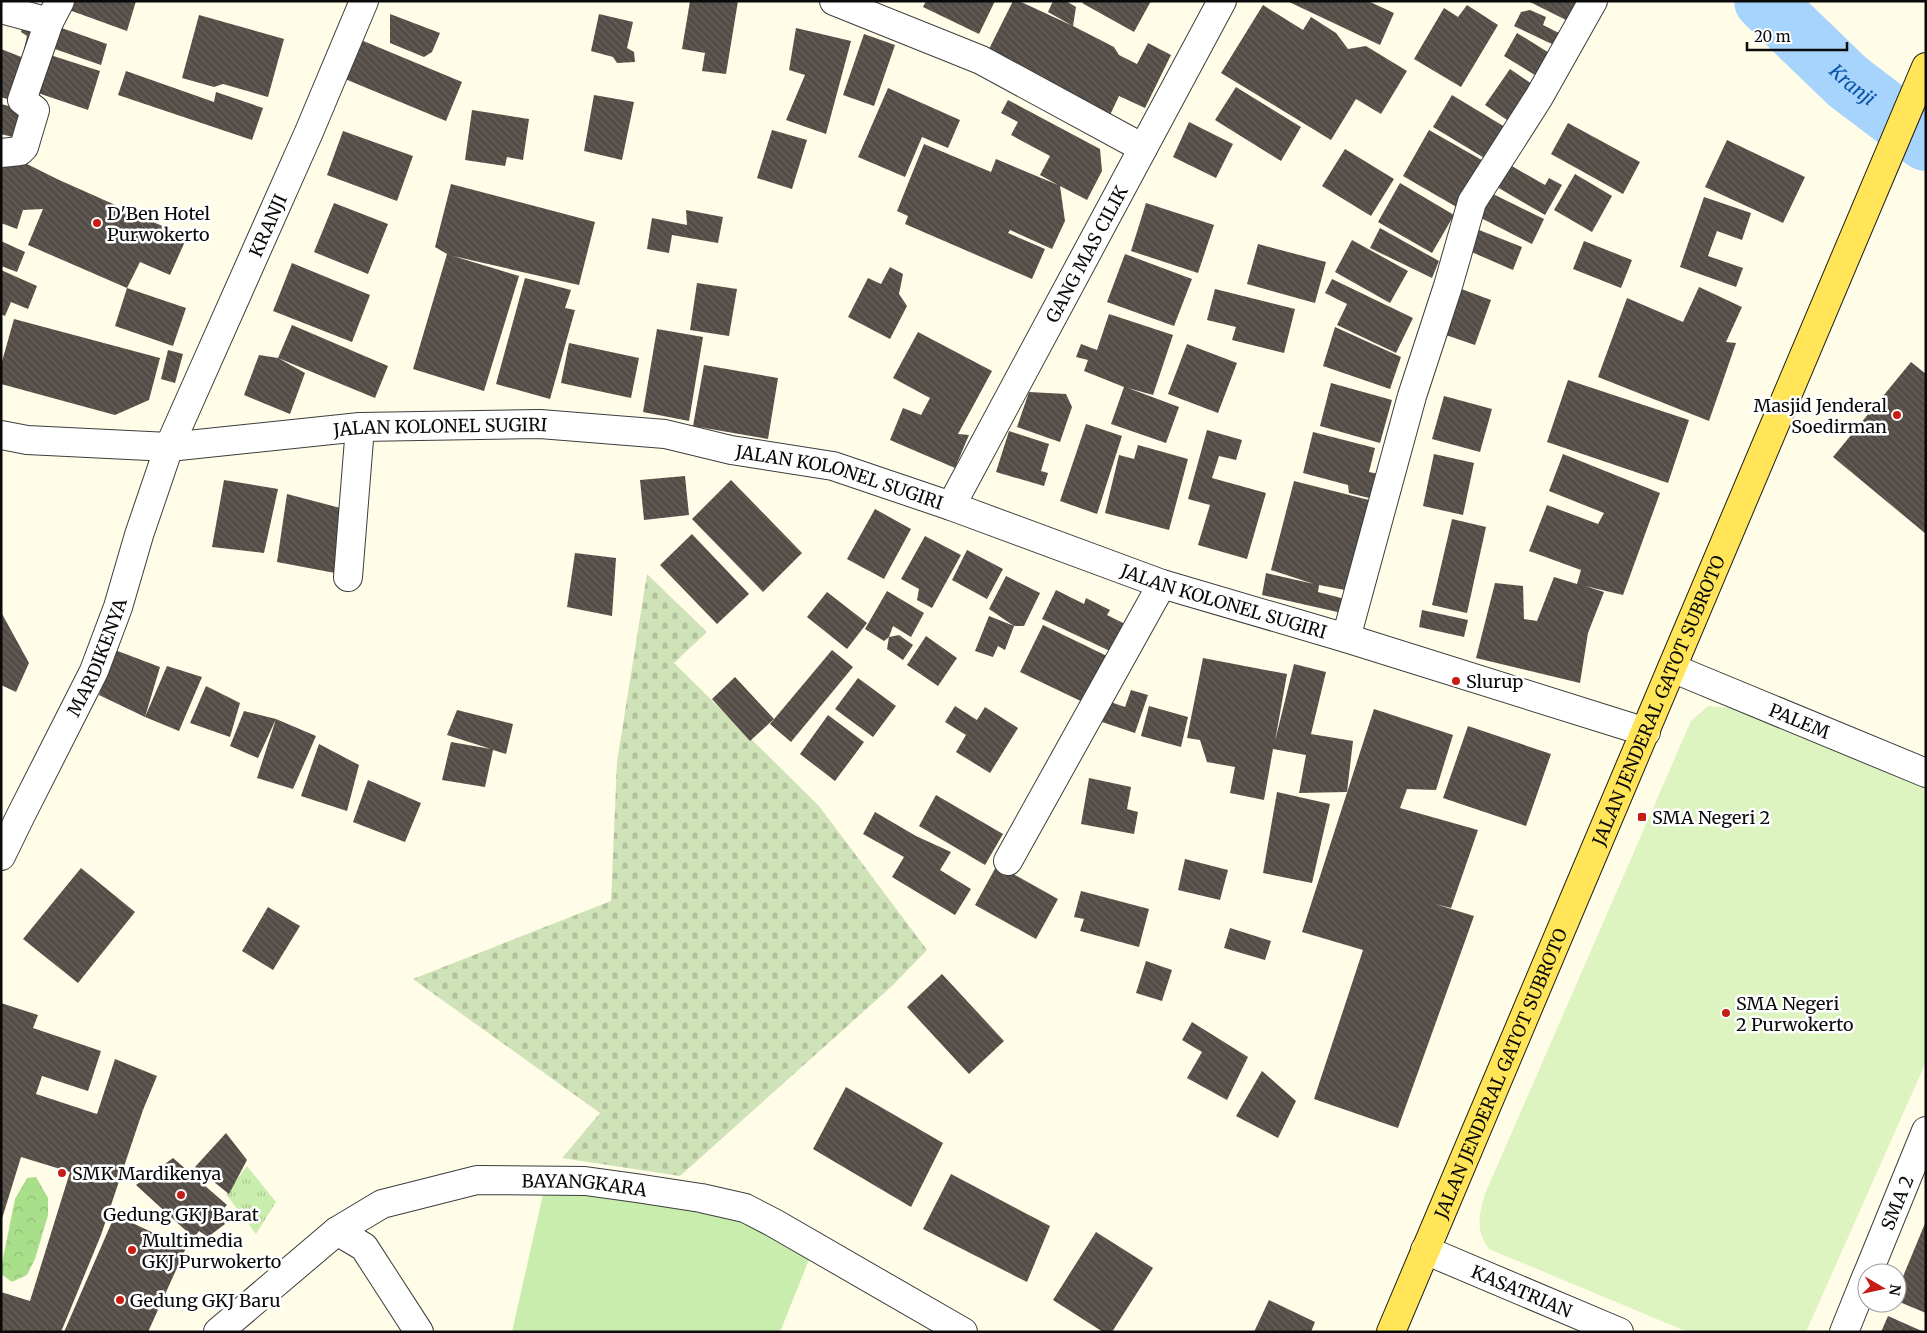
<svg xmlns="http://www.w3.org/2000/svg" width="1927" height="1333" viewBox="0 0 1927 1333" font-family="Merriweather,serif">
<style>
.grass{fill:#c9edad}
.forest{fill:url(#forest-crowns)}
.cemetery{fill:url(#cemetery-stones)}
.park{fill:url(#park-tufts)}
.pitch{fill:#ddf3c0}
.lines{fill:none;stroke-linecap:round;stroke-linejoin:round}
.river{stroke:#a6d4fd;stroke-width:60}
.building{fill:url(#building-back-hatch)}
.minor-casing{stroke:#3d3d3d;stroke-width:30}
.major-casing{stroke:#1b1b1b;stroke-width:30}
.minor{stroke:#fff;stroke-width:28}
.major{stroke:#ffe557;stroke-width:28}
.poi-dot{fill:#c71d15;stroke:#fff;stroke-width:2}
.labels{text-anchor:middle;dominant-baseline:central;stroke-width:5;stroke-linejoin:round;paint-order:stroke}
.poi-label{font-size:18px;fill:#0a0a0a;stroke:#fff;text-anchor:start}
.street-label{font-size:18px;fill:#0a0a0a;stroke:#fff}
.water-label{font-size:19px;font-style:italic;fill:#0853a7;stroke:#fff}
</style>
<defs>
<pattern id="forest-crowns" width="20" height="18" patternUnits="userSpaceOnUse" patternTransform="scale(1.25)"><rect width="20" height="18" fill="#a9df8b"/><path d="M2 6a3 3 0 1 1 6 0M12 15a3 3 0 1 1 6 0" fill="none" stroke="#90be77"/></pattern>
<pattern id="cemetery-stones" width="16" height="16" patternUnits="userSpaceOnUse" patternTransform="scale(1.25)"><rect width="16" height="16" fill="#d0e2b7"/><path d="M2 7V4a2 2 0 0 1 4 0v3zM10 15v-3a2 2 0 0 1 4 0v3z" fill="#b1c19c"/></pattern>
<pattern id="park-tufts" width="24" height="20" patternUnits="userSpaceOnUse" patternTransform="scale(1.25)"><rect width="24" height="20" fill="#c9edad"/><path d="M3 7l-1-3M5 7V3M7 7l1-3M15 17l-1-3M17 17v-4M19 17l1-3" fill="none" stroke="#abca94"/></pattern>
<pattern id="building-back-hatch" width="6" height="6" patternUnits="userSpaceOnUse" patternTransform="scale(1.25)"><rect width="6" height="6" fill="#544c46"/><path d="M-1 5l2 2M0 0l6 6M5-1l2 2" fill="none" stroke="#68615c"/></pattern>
</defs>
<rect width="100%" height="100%" fill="#fffce7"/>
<!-- grass -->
<path class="grass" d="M 546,1181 L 794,1227 L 812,1252 L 780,1332 L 512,1332 Z"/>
<!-- forest -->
<path class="forest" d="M 36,1177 L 48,1198 L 48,1215 L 35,1259 L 27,1275 L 12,1282 L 1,1274 L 1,1268 L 15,1199 L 27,1178 Z"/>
<!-- cemetery -->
<path class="cemetery" d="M 647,574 L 707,632 L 674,663 L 819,806 L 927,950 L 892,986 L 680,1176 L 562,1158 L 600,1113 L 413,979 L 611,901 L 617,762 Z"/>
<!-- park -->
<path class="park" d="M 247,1166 L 276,1202 L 256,1234 L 226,1194 Z"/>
<!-- pitch -->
<path class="pitch" d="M 1708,706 L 1731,708 L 1762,719 L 1926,788 L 1926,1062 L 1806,1332 L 1688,1332 L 1489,1249 C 1475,1229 1479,1216 1485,1194 L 1691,721 Z"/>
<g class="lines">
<!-- river -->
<path class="river" id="s1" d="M 1764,1 L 1848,82 L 1926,141"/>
</g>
<!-- building -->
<path class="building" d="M 73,1 L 136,1 L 127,31 L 69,10 Z
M 690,1 L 738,1 L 726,74 L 702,71 L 705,53 L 682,49 Z
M 926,1 L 995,1 L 979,34 L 923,7 Z
M 1013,1 L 1019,1 L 1073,26 L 1048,12 L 1053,1 L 1066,1 L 1076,7 L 1073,26 L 1114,47 L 1119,55 L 1137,64 L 1148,43 L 1171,55 L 1145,108 L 1119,96 L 1110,115 L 987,53 Z
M 1084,1 L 1151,1 L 1134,32 L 1082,3 Z
M 1287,1 L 1368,1 L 1394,13 L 1380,45 Z
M 1528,1 L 1580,1 L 1570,22 Z
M 1263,5 L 1303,30 L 1311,17 L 1336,33 L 1348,49 L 1366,46 L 1407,71 L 1381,114 L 1356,99 L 1331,140 L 1221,73 Z
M 1467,5 L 1498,25 L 1461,87 L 1414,59 L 1444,8 L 1458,17 Z
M 1530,10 L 1546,17 L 1543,25 L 1561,34 L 1556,46 L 1514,26 L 1521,12 Z
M 390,14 L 440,33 L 432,52 L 424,57 L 390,43 Z
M 599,14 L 633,22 L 627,48 L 634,52 L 635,62 L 617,63 L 613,57 L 591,51 Z
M 199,15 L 284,39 L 268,97 L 223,84 L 214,87 L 182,78 Z
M 24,22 L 43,25 L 38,52 L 24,49 L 27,36 L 21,32 Z
M 56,26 L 107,44 L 101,65 L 49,47 Z
M 796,28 L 851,41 L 826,134 L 786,120 L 805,75 L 789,70 Z
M 1517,33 L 1551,54 L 1538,77 L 1504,56 Z
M 864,34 L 895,45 L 874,106 L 843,95 Z
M 361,40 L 462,82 L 446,121 L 345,79 Z
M 1,49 L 29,60 L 13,101 L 1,97 Z
M 44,53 L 100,71 L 88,110 L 32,91 Z
M 1510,69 L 1532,84 L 1507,120 L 1485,105 Z
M 126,71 L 214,102 L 216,92 L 263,108 L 252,140 L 118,95 Z
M 1236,87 L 1301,127 L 1281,161 L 1215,120 Z
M 888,88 L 960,120 L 948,148 L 922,137 L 905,177 L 858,157 Z
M 594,95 L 634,102 L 622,160 L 584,151 Z
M 1452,95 L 1505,127 L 1486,159 L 1433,127 Z
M 1008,100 L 1100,149 L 1102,171 L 1087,200 L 1060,186 L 1065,221 L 1052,249 L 1010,230 L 1008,233 L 1045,249 L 1032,279 L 905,224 L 908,216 L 897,211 L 924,144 L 991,172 L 996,159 L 1058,185 L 1040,175 L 1050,156 L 1011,135 L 1018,122 L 1001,113 Z
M 1,104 L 32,112 L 24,140 L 1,134 Z
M 472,110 L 529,119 L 523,160 L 507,157 L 505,166 L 465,160 Z
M 1189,122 L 1233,144 L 1216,178 L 1173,157 Z
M 1568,123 L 1640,162 L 1623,194 L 1551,154 Z
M 772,130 L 807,140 L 792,189 L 757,178 Z
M 1429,130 L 1487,163 L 1460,209 L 1403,176 Z
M 343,131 L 413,156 L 397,201 L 327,175 Z
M 1727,140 L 1805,177 L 1783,223 L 1705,187 Z
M 1345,149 L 1394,179 L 1371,216 L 1322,186 Z
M 5,153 L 57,179 L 187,237 L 170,275 L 140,262 L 127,288 L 28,245 L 43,209 L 23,210 L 17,229 L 1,223 L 1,162 Z
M 1510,165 L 1545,185 L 1549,178 L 1562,185 L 1545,215 L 1497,187 Z
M 1575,174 L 1612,196 L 1592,232 L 1554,210 Z
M 1400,183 L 1454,215 L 1432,253 L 1378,222 Z
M 451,184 L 595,222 L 579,285 L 453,256 L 519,276 L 484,391 L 413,369 L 447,254 L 435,247 Z
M 1491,193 L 1544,219 L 1532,244 L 1479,217 Z
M 1704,197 L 1751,213 L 1742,240 L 1717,231 L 1708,256 L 1743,268 L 1736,287 L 1680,267 Z
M 334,203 L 388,224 L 368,274 L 314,252 Z
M 1146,203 L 1214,225 L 1198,273 L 1131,251 Z
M 686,210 L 723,217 L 718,243 L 672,235 L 669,253 L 647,249 L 652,218 L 687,225 Z
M 1469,226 L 1522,247 L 1513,270 L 1460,247 Z
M 1380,228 L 1439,261 L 1432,278 L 1370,248 Z
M 1352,240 L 1408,271 L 1390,303 L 1335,272 Z
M 1,241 L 25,252 L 17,272 L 1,266 Z
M 1584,241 L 1632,260 L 1621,288 L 1573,269 Z
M 1258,244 L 1326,262 L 1315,303 L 1247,284 Z
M 1125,254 L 1192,279 L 1174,326 L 1107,302 Z
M 292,263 L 370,295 L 352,342 L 273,311 Z
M 890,267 L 903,274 L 899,294 L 907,306 L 890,339 L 848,317 L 868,278 L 881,284 Z
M 1,270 L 37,286 L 28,309 L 11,302 L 5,316 L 1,314 Z
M 525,278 L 571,290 L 565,308 L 575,310 L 550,399 L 496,384 Z
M 1332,279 L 1413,318 L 1396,353 L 1337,325 L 1347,304 L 1325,293 Z
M 697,283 L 737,289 L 729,336 L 690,330 Z
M 1456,287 L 1491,300 L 1475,345 L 1440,333 Z
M 1699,287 L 1742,307 L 1726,342 L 1736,343 L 1709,421 L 1598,377 L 1627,298 L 1683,322 Z
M 127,288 L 186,308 L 173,346 L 115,326 Z
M 1215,289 L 1295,309 L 1284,353 L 1232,340 L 1236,327 L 1207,320 Z
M 1109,314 L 1173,335 L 1153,395 L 1128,388 L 1179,407 L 1166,443 L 1111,424 L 1124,387 L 1084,371 L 1088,360 L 1076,357 L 1081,344 L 1097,350 Z
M 14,319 L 160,358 L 149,400 L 115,415 L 1,384 L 1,365 Z
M 292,325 L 388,366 L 375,398 L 278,358 L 305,373 L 290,414 L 244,395 L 259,355 L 278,358 Z
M 1335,327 L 1401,357 L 1390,389 L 1323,366 Z
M 657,329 L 703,337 L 689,421 L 643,412 Z
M 918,332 L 992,371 L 958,434 L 969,435 L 955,468 L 890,440 L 903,408 L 921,415 L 930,398 L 893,378 Z
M 569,343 L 639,358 L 631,398 L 561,383 Z
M 1187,344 L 1237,363 L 1218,413 L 1168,394 Z
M 168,350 L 183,354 L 175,383 L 161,379 Z
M 1911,362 L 1926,374 L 1926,534 L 1833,457 Z
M 704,365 L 778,378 L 768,439 L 693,426 Z
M 1568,380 L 1689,420 L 1668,483 L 1547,442 Z
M 1331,383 L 1392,400 L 1380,443 L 1320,426 Z
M 1029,392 L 1066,394 L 1072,407 L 1060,442 L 1017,427 Z
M 1444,396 L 1492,409 L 1480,452 L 1432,439 Z
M 1086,424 L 1122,436 L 1097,514 L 1060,501 Z
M 1207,430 L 1242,440 L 1236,460 L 1219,456 L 1212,478 L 1266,493 L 1247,559 L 1198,545 L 1210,505 L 1188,499 Z
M 1009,431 L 1049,444 L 1041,471 L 1048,473 L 1044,486 L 996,472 Z
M 1313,432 L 1375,448 L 1369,472 L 1379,474 L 1373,499 L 1349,493 L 1348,485 L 1303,473 Z
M 1138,445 L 1188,459 L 1169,530 L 1105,513 L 1119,455 L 1134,459 Z
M 1434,454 L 1474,463 L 1463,515 L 1423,506 Z
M 1563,454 L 1660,493 L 1623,595 L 1585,586 L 1604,592 L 1588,633 L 1580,683 L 1476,658 L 1495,583 L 1523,586 L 1524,619 L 1537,621 L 1554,577 L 1577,584 L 1581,570 L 1529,551 L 1547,505 L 1598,524 L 1604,513 L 1549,491 Z
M 685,476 L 689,515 L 644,520 L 640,480 Z
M 224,480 L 278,489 L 264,553 L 212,547 Z
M 731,480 L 802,553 L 763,592 L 692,519 Z
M 1294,481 L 1369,500 L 1345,590 L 1319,585 L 1318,592 L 1345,599 L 1342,613 L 1262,595 L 1266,573 L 1314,584 L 1271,570 Z
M 287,494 L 348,510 L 335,573 L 277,562 Z
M 875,509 L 911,529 L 884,579 L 847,559 Z
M 1452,519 L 1486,527 L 1467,613 L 1432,605 Z
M 692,534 L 749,594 L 717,624 L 660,565 Z
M 925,536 L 961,555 L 932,608 L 917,600 L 919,589 L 901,579 Z
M 967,550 L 1003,569 L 987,599 L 952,580 Z
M 575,553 L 616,558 L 612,616 L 567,607 Z
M 1006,576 L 1040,593 L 1024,626 L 1014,626 L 989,609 Z
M 1056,590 L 1084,604 L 1086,598 L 1110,610 L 1107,615 L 1125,624 L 1112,652 L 1042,619 Z
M 887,591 L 924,613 L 911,637 L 893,626 L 889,637 L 899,635 L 913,645 L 903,660 L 887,649 L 889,637 L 884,641 L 865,629 Z
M 827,592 L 867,623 L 847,649 L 807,617 Z
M 1422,610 L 1468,620 L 1464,637 L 1419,627 Z
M 1,612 L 29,663 L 16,692 L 1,685 Z
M 989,616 L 1014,626 L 1005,650 L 998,646 L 993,657 L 975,651 Z
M 1043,625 L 1111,658 L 1089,705 L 1020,672 Z
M 926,636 L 957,658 L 938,686 L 907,665 Z
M 115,650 L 160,667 L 145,717 L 167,666 L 202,677 L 179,731 L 145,717 L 99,695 Z
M 832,650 L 853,667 L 791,742 L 770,724 Z
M 1203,658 L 1287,674 L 1275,741 L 1294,664 L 1326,672 L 1311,734 L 1353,741 L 1347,792 L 1299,793 L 1306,755 L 1273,749 L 1264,800 L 1230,793 L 1235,767 L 1207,762 L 1200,740 L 1187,738 Z
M 735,677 L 774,719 L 750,741 L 712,699 Z
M 858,678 L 896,706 L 873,737 L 835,709 Z
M 206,686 L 240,703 L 230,737 L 190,723 Z
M 1131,690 L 1148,695 L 1135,733 L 1096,720 L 1102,699 L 1125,707 Z
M 955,706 L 977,720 L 985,707 L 1018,728 L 990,773 L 956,752 L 966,735 L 945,722 Z
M 1149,706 L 1188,717 L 1181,747 L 1141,736 Z
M 1374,709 L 1453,735 L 1436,790 L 1407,789 L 1400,808 L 1478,830 L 1451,908 L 1435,904 L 1474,916 L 1398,1128 L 1314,1099 L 1363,950 L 1302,932 Z
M 457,710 L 513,724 L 506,754 L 493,750 L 485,787 L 442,780 L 451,742 L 491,749 L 447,735 Z
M 244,711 L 276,719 L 316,736 L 293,789 L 257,778 L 276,719 L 258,758 L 230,746 Z
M 828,715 L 864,742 L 835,781 L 800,754 Z
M 1468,726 L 1551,754 L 1526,826 L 1443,798 Z
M 319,744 L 359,765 L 347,811 L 301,796 Z
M 1089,778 L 1131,787 L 1127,809 L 1138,812 L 1134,834 L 1081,824 Z
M 368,780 L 421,803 L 405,842 L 353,822 Z
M 1277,792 L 1330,804 L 1312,883 L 1263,873 Z
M 936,795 L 1003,834 L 985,865 L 919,826 Z
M 875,812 L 916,836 L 951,852 L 940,870 L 971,889 L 955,915 L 892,877 L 904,857 L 863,834 Z
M 1185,859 L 1228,870 L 1220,900 L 1178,890 Z
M 997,865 L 1058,899 L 1036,939 L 975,905 Z
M 81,868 L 135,912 L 78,983 L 23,939 Z
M 1081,891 L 1149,909 L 1139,947 L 1080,931 L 1084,919 L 1074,917 Z
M 268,907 L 300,926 L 273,970 L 242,951 Z
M 1230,928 L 1271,941 L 1265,960 L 1224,948 Z
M 1146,961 L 1172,970 L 1162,1001 L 1136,993 Z
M 942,974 L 1004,1041 L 969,1074 L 907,1007 Z
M 1,1003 L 38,1015 L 33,1028 L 101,1051 L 88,1091 L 42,1076 L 36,1094 L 97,1114 L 115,1059 L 157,1076 L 143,1110 L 101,1235 L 61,1332 L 1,1332 L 1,1292 L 30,1301 L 70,1172 L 21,1157 L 1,1222 Z
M 1192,1022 L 1248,1057 L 1227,1100 L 1187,1078 L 1202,1052 L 1182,1040 Z
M 1262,1071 L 1296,1101 L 1278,1138 L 1236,1116 Z
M 846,1087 L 943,1143 L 911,1207 L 813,1149 Z
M 226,1133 L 247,1160 L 229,1194 L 195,1167 Z
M 173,1158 L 227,1205 L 218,1214 L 225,1224 L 208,1237 L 199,1231 L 194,1238 L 136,1185 Z
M 951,1174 L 1050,1226 L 1027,1282 L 923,1229 Z
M 115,1215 L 186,1248 L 148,1332 L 64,1332 Z
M 1926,1221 L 1926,1313 L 1897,1301 L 1897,1291 Z
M 1096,1232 L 1153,1268 L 1112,1332 L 1103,1332 L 1053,1300 Z
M 1269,1300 L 1315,1322 L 1311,1332 L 1254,1332 Z
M 1888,1316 L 1924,1332 L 1881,1332 Z"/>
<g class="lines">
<!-- minor casing -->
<g class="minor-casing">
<g id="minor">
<path d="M 834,1 L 981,60 L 1143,148"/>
<path d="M 1,9 L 49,22 L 60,1"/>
<path d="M 1,153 L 20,151 L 24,147 L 35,110 L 22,100 L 49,22"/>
<path id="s2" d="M 1,435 L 27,440 L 169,447 L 360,427 L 540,424 L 665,434 L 731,450 L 833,466 L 951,506 L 1162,584 L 1346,638 L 1646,732"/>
<path id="s3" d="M 951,506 L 1222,1"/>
<path d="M 348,577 L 360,427"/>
<path d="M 1346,638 L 1412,396 L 1448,286 L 1472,202 L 1539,97 L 1593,1"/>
<path id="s4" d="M 1672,668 L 1926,773"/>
<path id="s5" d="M 1,856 L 20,817 L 94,671 L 118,607 L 139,535 L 169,447 L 309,132 L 364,1"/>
<path d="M 1008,861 L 1162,584"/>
<path d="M 337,1231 L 364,1247 L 419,1332"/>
<path id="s6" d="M 1425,1250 L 1619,1332"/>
<path id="s7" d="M 1868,1273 L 1926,1131"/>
<path id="s8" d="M 218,1332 L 337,1231 L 382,1204 L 477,1180 L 585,1181 L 636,1188 L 701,1198 L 745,1208 L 774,1223 L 963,1332"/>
<path d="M 1844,1332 L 1867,1275"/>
</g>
</g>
<!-- major casing -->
<g class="major-casing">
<g id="major">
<path id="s9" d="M 1391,1332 L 1926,67"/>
</g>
</g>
<!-- minor -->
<use href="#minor" class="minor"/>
<!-- major -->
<use href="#major" class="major"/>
</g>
<!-- markers -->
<g class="poi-dot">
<circle cx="97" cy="223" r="5"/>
<circle cx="1897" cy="415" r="5"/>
<circle cx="1456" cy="681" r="5"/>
<rect x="1637" y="812" width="10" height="10" rx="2.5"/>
<circle cx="1726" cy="1013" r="5"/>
<circle cx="62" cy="1173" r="5"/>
<circle cx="181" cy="1195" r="5"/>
<circle cx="132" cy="1250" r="5"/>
<circle cx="120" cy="1300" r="5"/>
</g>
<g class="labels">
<!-- poi labels -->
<g class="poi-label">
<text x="107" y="213">D'Ben Hotel<tspan x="107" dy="21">Purwokerto</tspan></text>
<text x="1887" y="405" text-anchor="end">Masjid Jenderal<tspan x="1887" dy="21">Soedirman</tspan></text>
<text x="1466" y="681">Slurup</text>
<text x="1652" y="817">SMA Negeri 2</text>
<text x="1736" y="1003">SMA Negeri<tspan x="1736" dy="21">2 Purwokerto</tspan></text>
<text x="72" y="1173">SMK Mardikenya</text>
<text x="181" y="1214" text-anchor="middle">Gedung GKJ Barat</text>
<text x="142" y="1240">Multimedia<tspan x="142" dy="21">GKJ Purwokerto</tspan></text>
<text x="130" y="1300">Gedung GKJ Baru</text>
</g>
<!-- street labels -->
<g class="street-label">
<text stroke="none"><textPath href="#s5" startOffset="686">KRANJI</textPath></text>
<text stroke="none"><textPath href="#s3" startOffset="286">GANG MAS CILIK</textPath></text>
<text stroke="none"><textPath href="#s2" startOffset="441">JALAN KOLONEL SUGIRI</textPath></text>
<text stroke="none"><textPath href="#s2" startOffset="846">JALAN KOLONEL SUGIRI</textPath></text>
<text stroke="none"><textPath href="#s2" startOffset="1251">JALAN KOLONEL SUGIRI</textPath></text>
<text stroke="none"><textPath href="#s5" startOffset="221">MARDIKENYA</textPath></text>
<text stroke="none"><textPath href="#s9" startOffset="686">JALAN JENDERAL GATOT SUBROTO</textPath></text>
<text stroke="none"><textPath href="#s4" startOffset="138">PALEM</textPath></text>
<text stroke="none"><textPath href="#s9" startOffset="281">JALAN JENDERAL GATOT SUBROTO</textPath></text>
<text stroke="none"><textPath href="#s8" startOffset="414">BAYANGKARA</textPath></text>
<text stroke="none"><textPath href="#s7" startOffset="76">SMA 2</textPath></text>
<text stroke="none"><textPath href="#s6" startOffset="105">KASATRIAN</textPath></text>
</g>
<!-- water labels -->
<g class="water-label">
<text stroke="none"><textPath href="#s1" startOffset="122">Kranji</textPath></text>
</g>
</g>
<!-- border -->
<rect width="1927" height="1333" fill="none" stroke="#0a0a0a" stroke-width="5"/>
<!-- north arrow -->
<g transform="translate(1882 1288) rotate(99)"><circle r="24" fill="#ffffff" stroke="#9d9d9d"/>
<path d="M0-4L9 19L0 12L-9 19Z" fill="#c71d15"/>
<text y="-8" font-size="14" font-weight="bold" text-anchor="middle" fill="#0a0a0a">N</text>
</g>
<!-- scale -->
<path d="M1747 42v8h100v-8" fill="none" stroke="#0a0a0a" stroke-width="2.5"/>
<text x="1754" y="42" font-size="15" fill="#0a0a0a" stroke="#ffffff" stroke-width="4" paint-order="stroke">20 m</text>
</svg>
